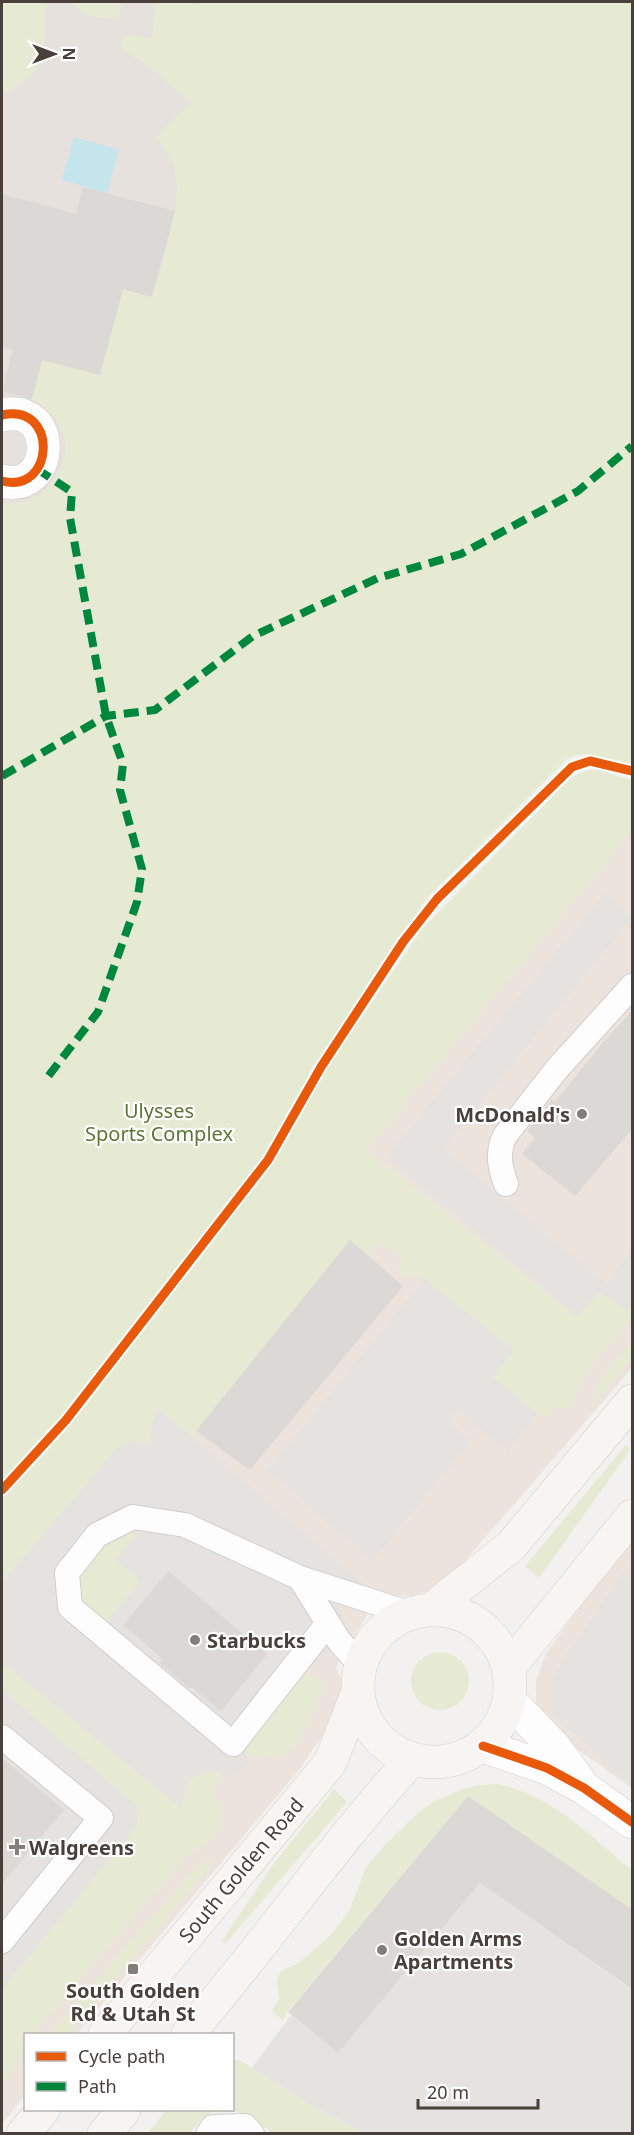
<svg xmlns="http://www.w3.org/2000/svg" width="634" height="2135" viewBox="0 0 634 2135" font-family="'Noto Sans',sans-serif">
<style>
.residential{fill:#e6e1dd}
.commercial{fill:#ede3dd}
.green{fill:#e6ead2}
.parking{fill:#e5e2e0;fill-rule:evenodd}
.water{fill:#c4e5ec}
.building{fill:#dbd8d6}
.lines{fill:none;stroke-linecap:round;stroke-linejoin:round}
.lane-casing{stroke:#d0cdcb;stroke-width:26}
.street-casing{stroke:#d0cdcb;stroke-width:34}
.secondary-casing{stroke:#d3cdc7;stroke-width:34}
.lane{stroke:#fdfdfd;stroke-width:24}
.street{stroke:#fdfdfd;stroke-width:33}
.secondary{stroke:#f7f4f2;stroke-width:33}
.quiet{stroke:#00873e;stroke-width:8;stroke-dasharray:15 8;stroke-linecap:butt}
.cycleway-casing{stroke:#fff;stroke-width:13}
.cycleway{stroke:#e8590c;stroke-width:9}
.poi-dot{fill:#847e7a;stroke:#fff;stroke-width:2}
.labels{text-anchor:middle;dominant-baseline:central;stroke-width:4.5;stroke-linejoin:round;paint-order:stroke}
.park-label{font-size:20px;fill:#5b7633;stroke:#fff}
.poi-label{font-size:20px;font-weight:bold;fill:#49403b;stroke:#fff;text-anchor:start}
.street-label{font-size:20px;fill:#49403b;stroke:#fff}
</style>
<rect width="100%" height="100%" fill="#f3f1ef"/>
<!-- residential -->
<path class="residential" d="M 2,2 L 345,2 L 141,422 L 2,530 Z"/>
<!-- commercial -->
<path class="commercial" d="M 632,812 L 632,1368 L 458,1569 L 433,1589 L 413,1596 L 380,1594 L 336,1668 L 342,1681 L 338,1713 L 299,1770 L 77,2034 L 26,2034 L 25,2095 L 2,2124 L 2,1496 L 237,1274 Z
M 632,1543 L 632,1788 L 547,1728 L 536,1707 L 536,1680 L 546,1653 L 585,1600 Z"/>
<!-- green -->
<path class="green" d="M 2,2 L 45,2 C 45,24 49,57 31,75 C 24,82 13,88 4,94 L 2,90 Z
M 71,2 L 122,2 L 119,20 L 87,16 Z
M 156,2 L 190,2 L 196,6 L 201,2 L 632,2 L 632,765 C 612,759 590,750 569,757 L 427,898 L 309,1072 L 315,1090 L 327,1068 L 423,928 L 571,778 C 600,761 604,775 632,780 L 632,831 L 367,1150 L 576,1317 L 601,1291 L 626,1311 L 632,1304 L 632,1317 L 584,1374 L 571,1408 L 557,1408 L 546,1418 L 502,1386 L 492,1377 L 513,1350 L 415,1272 L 410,1278 L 397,1269 L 403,1259 L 379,1240 L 368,1256 L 350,1240 L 196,1431 L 192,1439 L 157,1408 L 148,1444 L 117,1449 L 2,1582 L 2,1502 L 37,1463 L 2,1496 L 2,503 C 13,504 28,502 38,496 C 53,487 67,460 65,443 C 63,423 48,410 32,399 L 42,360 L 100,375 L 123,289 L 152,296 C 162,260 187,195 172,160 C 168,152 160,144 155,137 L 192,103 L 145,63 L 121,49 L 123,35 L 152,38 Z
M 632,1341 L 632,1358 L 594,1404 L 597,1384 Z
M 626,1445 L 630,1450 L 539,1578 L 525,1566 Z
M 129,1531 L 136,1534 L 140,1581 L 105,1624 L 80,1603 L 76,1594 L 80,1570 L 104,1542 Z
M411 1681a29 29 0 1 1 58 0a29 29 0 1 1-58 0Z
M 2,1662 L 180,1808 L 189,1779 L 213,1770 L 220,1773 L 216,1782 L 218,1786 L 214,1789 C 229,1831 220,1835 186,1856 L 33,2034 L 26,2034 L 25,2046 L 2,2089 L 2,1989 L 133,1831 L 138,1820 L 136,1805 L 2,1690 Z
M 307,1672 L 324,1684 C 321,1701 298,1752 279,1756 C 270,1758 256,1755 246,1755 L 243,1747 Z
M 498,1784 C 552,1795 591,1837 632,1870 L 632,1910 L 468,1796 L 287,2012 L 283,2021 L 272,2010 L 279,1999 L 277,1979 L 281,1971 L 299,1963 L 330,1936 L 349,1911 L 366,1867 L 387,1843 L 420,1811 L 433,1802 L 463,1789 L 478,1785 Z
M 334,1789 L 347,1802 L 226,1943 L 221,1942 L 275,1862 Z
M 215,1860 L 69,2034 L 49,2034 L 200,1863 Z
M 232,2060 L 239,2060 L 314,2107 L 365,2133 L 272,2133 L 264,2126 L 261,2129 C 246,2116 226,2100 206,2116 C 200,2120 195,2128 190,2133 L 147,2134 L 167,2110 L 232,2110 Z"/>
<!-- parking -->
<path class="parking" d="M 606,892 L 632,917 L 444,1149 L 606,1284 L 632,1251 L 632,1304 L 626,1311 L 601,1292 L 577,1316 L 386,1157 Z
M 425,1279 L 514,1350 L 493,1377 L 537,1413 L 508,1452 L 460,1412 L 453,1413 L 450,1418 L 451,1424 L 470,1442 L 372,1561 L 267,1470 Z
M 157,1407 L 364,1584 L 351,1606 L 332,1598 L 346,1622 L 325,1660 L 315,1662 L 243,1747 L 250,1764 L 227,1779 L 220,1773 L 213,1770 L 189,1779 L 181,1808 L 2,1662 L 2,1582 L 117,1448 L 133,1441 L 148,1444 ZM 129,1531 L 136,1535 L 115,1559 L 140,1581 L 105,1624 L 80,1603 L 75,1581 L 104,1542 ZM 168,1571 L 267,1654 L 221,1710 L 192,1687 L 187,1693 L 156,1667 L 163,1659 L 123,1625 Z
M 623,1573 L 632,1580 L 632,1787 L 553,1715 L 553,1678 L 565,1656 Z
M 2,1690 L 136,1805 L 138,1820 L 133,1831 L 2,1989 L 2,1884 L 64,1810 L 2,1758 Z
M 480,1883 L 632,1990 L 632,2133 L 365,2133 L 314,2107 L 252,2068 L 291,2015 L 338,2053 Z"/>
<!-- water -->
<path class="water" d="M 74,137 L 119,150 L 107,193 L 62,180 Z"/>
<!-- building -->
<path class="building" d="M 83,187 L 175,211 L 152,297 L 123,289 L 100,375 L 42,360 L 32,399 L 2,391 L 13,350 L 2,347 L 2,194 L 76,214 Z
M 633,1010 L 633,1128 L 575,1196 L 522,1154 L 535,1138 L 527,1131 L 552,1099 L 555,1102 L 606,1039 Z
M 350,1240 L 403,1286 L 250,1470 L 196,1431 Z
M 168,1571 L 267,1654 L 221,1711 L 192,1687 L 190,1689 L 159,1663 L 163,1659 L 123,1625 Z
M 2,1758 L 64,1810 L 2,1884 Z
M 468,1796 L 633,1910 L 633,1990 L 480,1883 L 338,2053 L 288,2012 Z"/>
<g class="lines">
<!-- lane casing -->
<g class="lane-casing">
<path id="lane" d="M 506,1184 C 500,1168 497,1154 504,1137 L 556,1070 L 632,986
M 300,1578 L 339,1641 L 360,1665
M 328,1623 L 233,1744 L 70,1607 L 67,1573 L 97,1535 L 133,1517 L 185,1525 L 300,1578 L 408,1613
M 2,1737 L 101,1818 L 2,1941
M 208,2134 L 213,2127 L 245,2126 L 252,2134"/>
</g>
<!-- street casing -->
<g class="street-casing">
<path id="street" d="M 2,415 C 59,402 55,495 2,481
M 510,1701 L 555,1748 L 580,1782
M 483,1746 L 547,1768 L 584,1788 L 632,1822"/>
</g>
<!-- secondary casing -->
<g class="secondary-casing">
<path id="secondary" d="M 433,1608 L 511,1546 L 632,1401
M358 1686a76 76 0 1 1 152 0a76 76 0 1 1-152 0Z
M 510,1666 L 632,1516
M 105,2034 L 330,1763 L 357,1694
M 188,2034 C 265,1944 332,1848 411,1760
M 23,2134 L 43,2110
M 104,2134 L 124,2110"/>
</g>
<!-- lane -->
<use href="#lane" class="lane"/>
<!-- street -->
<use href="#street" class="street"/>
<!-- secondary -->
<use href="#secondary" class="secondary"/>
<!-- quiet -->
<path class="quiet" d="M 37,469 L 72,492 L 70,518 L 106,716 L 123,764 L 120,790 L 142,869 L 137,902 L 98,1012 L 46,1079
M 2,776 L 106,716 L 155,710 L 253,636 L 378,578 L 461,554 L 578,491 L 632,446"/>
<!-- cycleway casing -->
<g class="cycleway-casing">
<path id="cycleway" d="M 2,415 C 59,402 55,495 2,481
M 2,1490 L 66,1420 L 268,1160 L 321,1067 L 403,942 L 437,899 L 572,767 L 590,761 L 632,771
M 483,1746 L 547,1768 L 584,1788 L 632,1822"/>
</g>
<!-- cycleway -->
<use href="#cycleway" class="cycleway"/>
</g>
<!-- markers -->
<g class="poi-dot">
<circle cx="582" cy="1114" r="6"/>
<circle cx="195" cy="1640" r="6"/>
<path d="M14 1838h6v6h6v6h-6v6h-6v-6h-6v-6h6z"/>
<circle cx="382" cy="1950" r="6"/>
<rect x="127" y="1963" width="12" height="12" rx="3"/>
</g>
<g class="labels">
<!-- park labels -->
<g class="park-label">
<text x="159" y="1110">Ulysses<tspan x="159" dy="23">Sports Complex</tspan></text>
</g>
<!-- poi labels -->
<g class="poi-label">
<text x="570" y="1114" text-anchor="end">McDonald's</text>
<text x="207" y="1640">Starbucks</text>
<text x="29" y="1847">Walgreens</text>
<text x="394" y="1938">Golden Arms<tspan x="394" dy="23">Apartments</tspan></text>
<text x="133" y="1990" text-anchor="middle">South Golden<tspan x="133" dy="23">Rd &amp; Utah St</tspan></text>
</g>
<!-- street labels -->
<g class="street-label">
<text transform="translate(241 1870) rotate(-50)">South Golden Road</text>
</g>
</g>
<!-- border -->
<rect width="634" height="2135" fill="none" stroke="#49403b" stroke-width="6"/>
<!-- legend -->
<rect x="24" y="2033" width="210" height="78" fill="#ffffff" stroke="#b6b3b1" stroke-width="1.5"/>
<rect x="36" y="2052" width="30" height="9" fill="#e8590c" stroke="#b6b3b1" stroke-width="1.5"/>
<text x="78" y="2063" font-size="18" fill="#49403b">Cycle path</text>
<rect x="36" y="2082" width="30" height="9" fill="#00873e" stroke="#b6b3b1" stroke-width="1.5"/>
<text x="78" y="2093" font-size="18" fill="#49403b">Path</text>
<!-- north arrow -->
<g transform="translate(54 54) rotate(90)" stroke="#ffffff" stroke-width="4.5" paint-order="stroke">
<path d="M0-4.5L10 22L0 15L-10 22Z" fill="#49403b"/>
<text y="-9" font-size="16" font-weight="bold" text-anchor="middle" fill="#49403b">N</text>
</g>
<!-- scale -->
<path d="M418 2099v9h120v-9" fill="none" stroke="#49403b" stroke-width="3"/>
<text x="427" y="2099" font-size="18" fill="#49403b" stroke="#ffffff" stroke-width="4.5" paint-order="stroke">20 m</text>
</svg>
